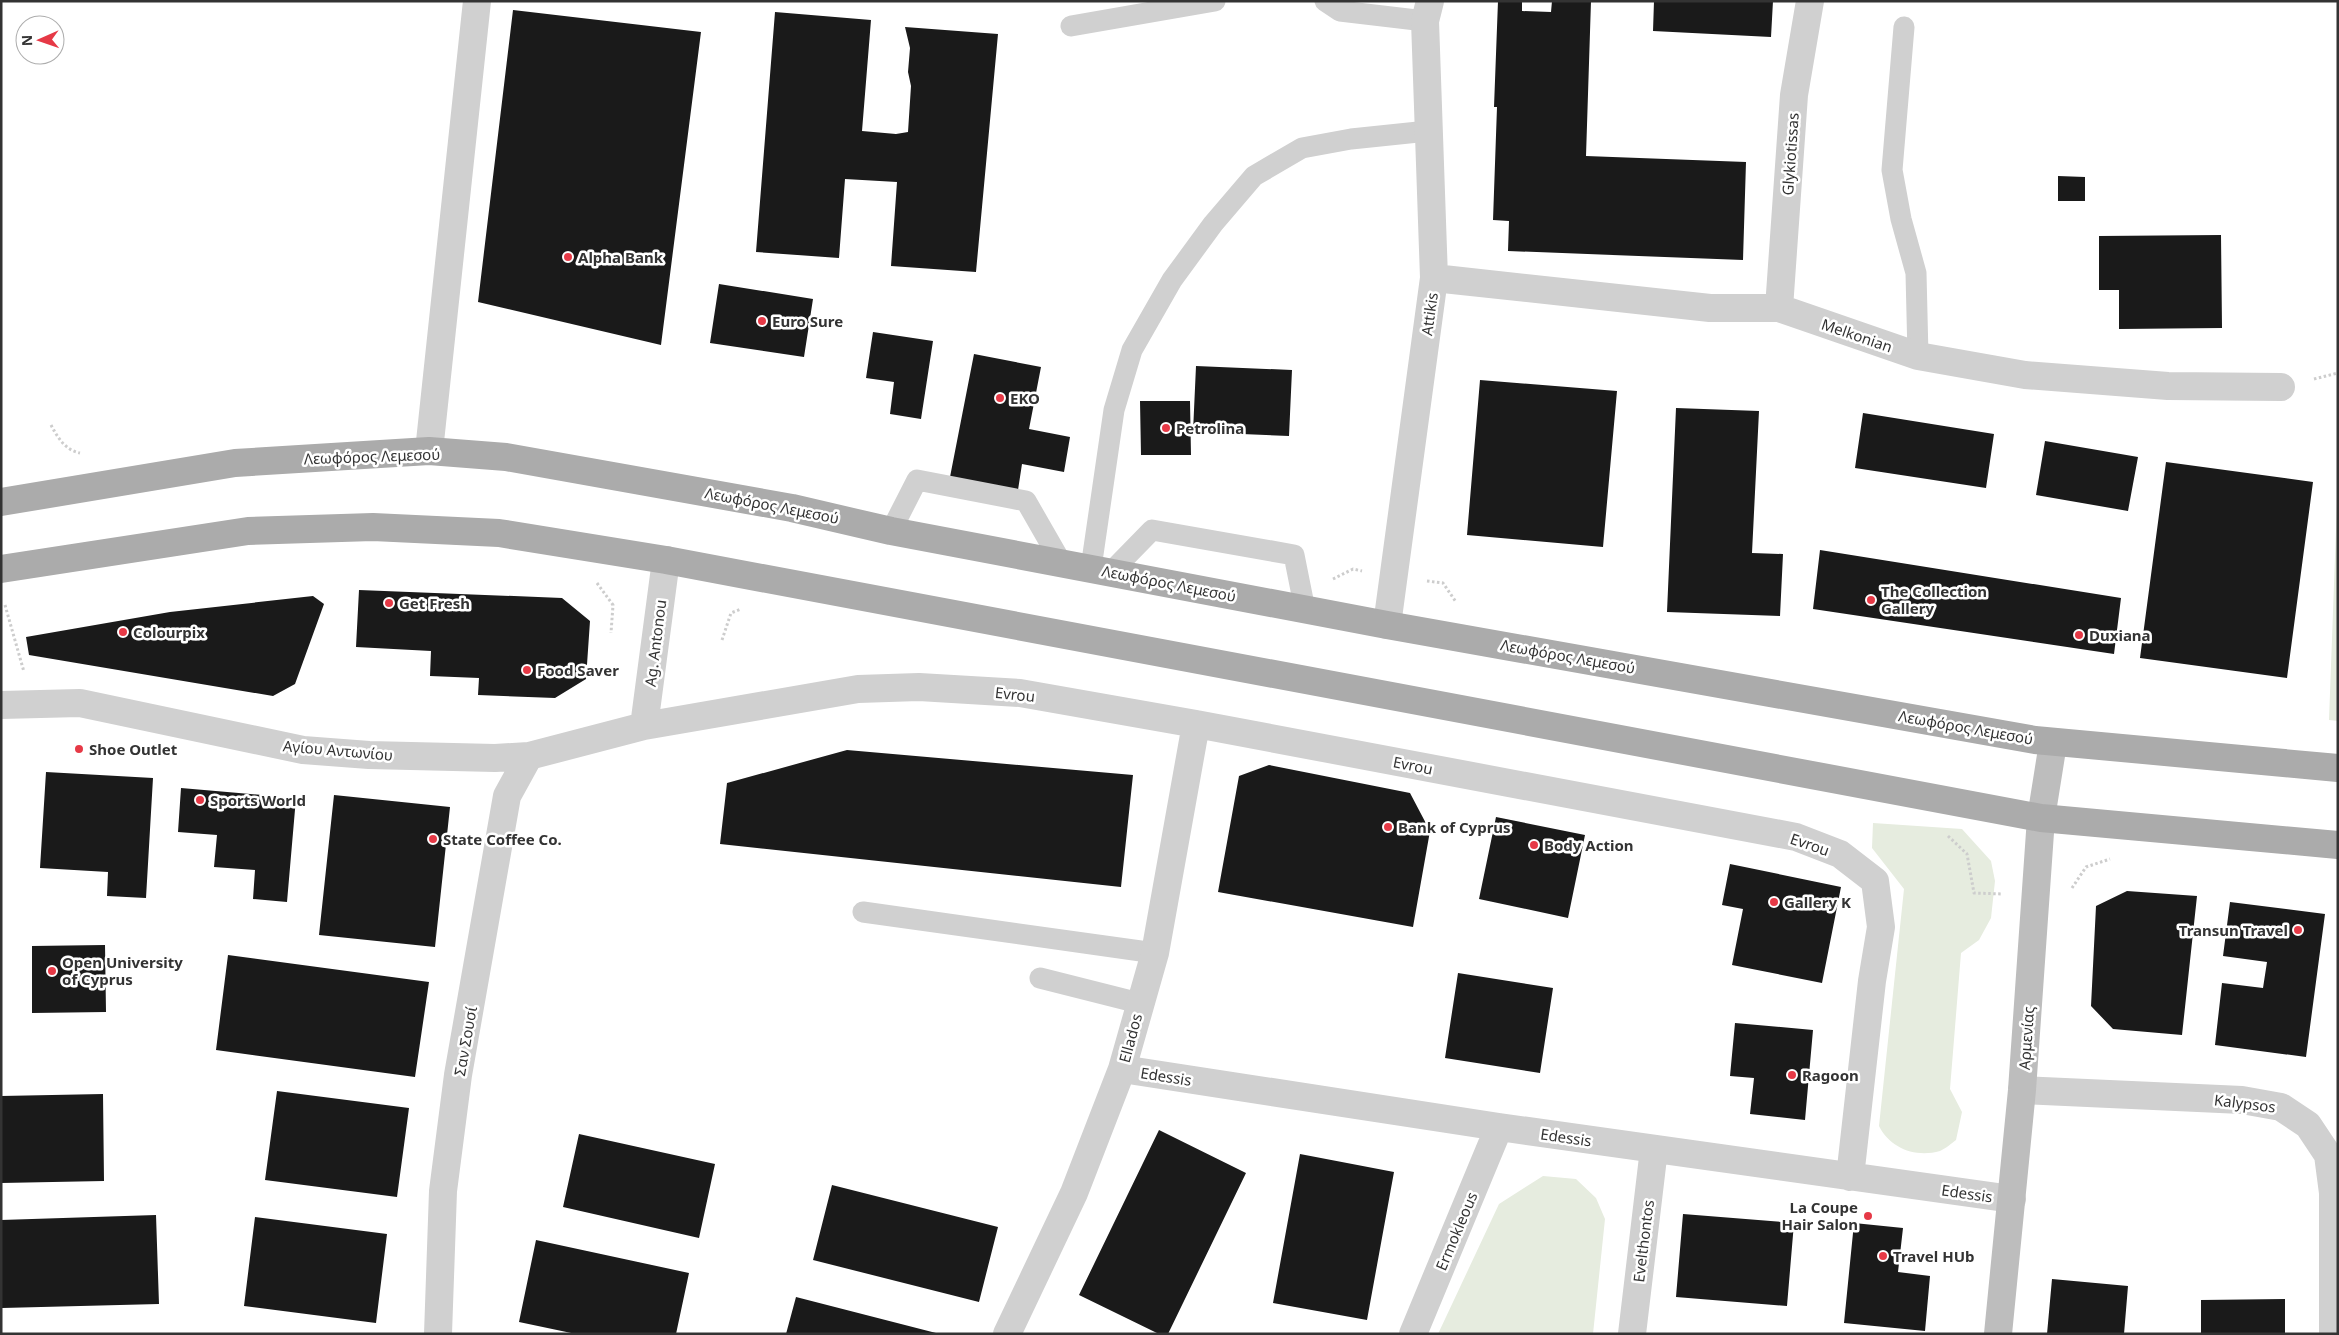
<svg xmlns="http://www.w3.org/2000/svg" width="2339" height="1335" viewBox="0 0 2339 1335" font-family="'Noto Sans',sans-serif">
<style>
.green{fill:#e6ecdf}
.building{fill:#1a1a1a}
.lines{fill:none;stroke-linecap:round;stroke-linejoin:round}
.path{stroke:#cdcdcd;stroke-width:3;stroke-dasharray:2.5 2.5;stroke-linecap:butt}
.service{stroke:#d0d0d0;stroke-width:21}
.minor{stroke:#d0d0d0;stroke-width:28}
.secondary{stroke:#bdbdbd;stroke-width:28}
.primary{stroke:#ababab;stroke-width:28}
.poi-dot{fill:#e63946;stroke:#fff;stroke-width:2}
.labels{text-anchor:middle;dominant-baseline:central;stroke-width:5;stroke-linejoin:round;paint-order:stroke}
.street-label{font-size:15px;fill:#333;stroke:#fff}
.poi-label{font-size:15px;font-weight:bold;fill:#333;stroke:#fff;text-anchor:start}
</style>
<rect width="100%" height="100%" fill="#fff"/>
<!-- green -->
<path class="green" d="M 2338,476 L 2338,721 L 2329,720 Z
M 1873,823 L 1962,829 L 1991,861 L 1995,881 L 1991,918 L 1979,940 L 1961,953 L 1950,1089 L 1962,1112 L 1956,1140 C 1952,1143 1945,1149 1940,1151 C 1915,1158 1890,1148 1879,1126 L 1904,889 L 1872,848 Z
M 1543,1176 L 1576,1179 L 1596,1198 L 1605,1219 L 1593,1334 L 1438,1334 L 1499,1204 Z"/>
<!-- building -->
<path class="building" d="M 1498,1 L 1522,1 L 1522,11 L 1551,12 L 1552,1 L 1591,1 L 1586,156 L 1746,162 L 1743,260 L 1508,251 L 1509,221 L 1493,220 L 1497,107 L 1494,107 Z
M 1654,1 L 1773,1 L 1771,37 L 1653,31 Z
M 513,10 L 701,32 L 661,345 L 478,302 Z
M 775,12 L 871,20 L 862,131 L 896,134 L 908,132 L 911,86 L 908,72 L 910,48 L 905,27 L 998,34 L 976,272 L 891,266 L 897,182 L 845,179 L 839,258 L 756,252 Z
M 2058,176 L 2085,177 L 2085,201 L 2058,201 Z
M 2221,235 L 2222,328 L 2119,329 L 2119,290 L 2099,290 L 2099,236 Z
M 719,284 L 813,299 L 804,357 L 710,343 Z
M 873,332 L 933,341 L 921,419 L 890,414 L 894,382 L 866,378 Z
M 974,354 L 1041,367 L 1029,429 L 1070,437 L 1064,472 L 1022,464 L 1018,490 L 950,477 Z
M 1196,366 L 1292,370 L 1289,436 L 1193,432 Z
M 1480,380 L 1617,391 L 1603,547 L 1467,535 Z
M 1140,401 L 1190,401 L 1191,455 L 1141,455 Z
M 1676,408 L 1759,411 L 1752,553 L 1783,554 L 1780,616 L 1667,612 Z
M 1863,413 L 1994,434 L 1986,488 L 1855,468 Z
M 2045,441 L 2138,457 L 2128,511 L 2036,495 Z
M 2166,462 L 2313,482 L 2287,678 L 2140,658 Z
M 1820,550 L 2121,598 L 2114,654 L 1813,609 Z
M 359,590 L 562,598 L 590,621 L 586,679 L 555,698 L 478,695 L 479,678 L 430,676 L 431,651 L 356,647 Z
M 313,596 L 324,604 L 295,684 L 273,696 L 29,655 L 26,637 L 170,612 Z
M 847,750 L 1133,775 L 1121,887 L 720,844 L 727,783 Z
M 1269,765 L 1410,793 L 1430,831 L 1413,927 L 1218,892 L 1239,776 Z
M 46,772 L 153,778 L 146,898 L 107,896 L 108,872 L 40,868 Z
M 181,788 L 296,798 L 287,902 L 253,899 L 255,870 L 214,867 L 217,835 L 178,832 Z
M 334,795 L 450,807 L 435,947 L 319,935 Z
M 1496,817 L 1585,835 L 1568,918 L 1479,899 Z
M 1730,864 L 1841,887 L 1822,983 L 1732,965 L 1743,909 L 1722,905 Z
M 2127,891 L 2197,896 L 2182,1035 L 2113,1029 L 2091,1006 L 2096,906 Z
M 2230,902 L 2325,914 L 2306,1057 L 2215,1045 L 2222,983 L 2263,988 L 2267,962 L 2223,956 Z
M 105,945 L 106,1012 L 32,1013 L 32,946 Z
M 228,955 L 429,982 L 415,1077 L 216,1050 Z
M 1458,973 L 1553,988 L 1540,1073 L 1445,1058 Z
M 1735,1023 L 1813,1030 L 1805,1120 L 1750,1114 L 1754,1078 L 1730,1076 Z
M 277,1091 L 409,1108 L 397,1197 L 265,1180 Z
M 103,1094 L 104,1181 L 1,1183 L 1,1096 Z
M 1159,1130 L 1246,1173 L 1168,1334 L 1159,1334 L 1079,1295 Z
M 579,1134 L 715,1164 L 699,1238 L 563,1207 Z
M 1300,1154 L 1394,1172 L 1367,1320 L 1273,1303 Z
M 832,1185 L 998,1227 L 979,1302 L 813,1260 Z
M 1683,1214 L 1794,1223 L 1787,1306 L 1676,1297 Z
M 156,1215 L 159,1304 L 2,1308 L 1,1220 Z
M 255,1217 L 387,1234 L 376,1323 L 244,1306 Z
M 1854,1223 L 1903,1228 L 1898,1272 L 1930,1276 L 1925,1331 L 1844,1323 Z
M 536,1240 L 689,1273 L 676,1334 L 576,1334 L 519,1322 Z
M 2052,1279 L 2128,1286 L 2124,1334 L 2047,1334 Z
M 796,1297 L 936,1333 L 936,1334 L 786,1334 Z
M 2285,1299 L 2285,1334 L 2201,1334 L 2201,1300 Z"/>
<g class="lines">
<!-- path -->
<path class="path" d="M 2314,379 L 2338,373
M 51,425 C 58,438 65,450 80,453
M 1333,579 L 1353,569 L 1362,571
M 1427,581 L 1443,583 L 1456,602
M 597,583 L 613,605 L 611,633
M 5,605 L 24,672
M 722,640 L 731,613 L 741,609
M 1948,836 L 1967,854 L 1974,893 L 2002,894
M 2072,888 L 2086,867 L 2110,859"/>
<!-- service -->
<path class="service" d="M 1325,1 L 1340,11 L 1425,21
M 1071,26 L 1215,1
M 1904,27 L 1892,170 L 1901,219 L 1916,273 L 1918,356
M 891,531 L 917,480 L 1026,501 L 1061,562
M 1091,568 L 1114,410 L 1132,350 L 1172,280 L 1213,224 L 1254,176 L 1302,148 L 1351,139 L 1428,131
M 1111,572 L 1152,530 L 1294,555 L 1305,610
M 863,912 L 1155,953
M 1040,978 L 1139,1003"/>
<!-- minor -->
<path class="minor" d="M 1434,278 L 1710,308 L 1779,308 L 1918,356 L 2025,375 L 2168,386 L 2281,387
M 1779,308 L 1794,95 L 1810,1
M 429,451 L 477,1
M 1387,625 L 1434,278 L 1425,21 L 1430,1
M 1,705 L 80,703 L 303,750 L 369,755 L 495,758 L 529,756 L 644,726 L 858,689 L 919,687 L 1020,693 L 1196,724 L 1796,837 L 1840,854 L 1875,881 L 1881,927 L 1872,981 L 1850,1177
M 644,726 L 666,560
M 1122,1069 L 1499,1127 L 2012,1199
M 2022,1090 L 2242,1100 L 2281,1107 L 2308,1125 L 2328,1155 L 2333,1193 L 2333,1334
M 438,1334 L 443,1191 L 458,1075 L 507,796 L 529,756
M 1007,1334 L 1074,1193 L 1122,1069 L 1155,953 L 1196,724
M 1413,1334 L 1499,1127
M 1632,1334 L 1654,1149"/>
<!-- secondary -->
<path class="secondary" d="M 1998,1334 L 2022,1090 L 2041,818 L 2053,743"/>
<!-- primary -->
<path class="primary" d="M 1,502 L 235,463 L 429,451 L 506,457 L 792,508 L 891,531 L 1387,625 L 2035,740 L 2338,768
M 1,569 L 248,531 L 373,527 L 499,533 L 666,560 L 2041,818 L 2338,845"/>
</g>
<!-- markers -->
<g class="poi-dot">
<circle cx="568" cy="257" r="5"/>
<circle cx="762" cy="321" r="5"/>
<circle cx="1000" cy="398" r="5"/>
<circle cx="1166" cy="428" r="5"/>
<circle cx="1871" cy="600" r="5"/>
<circle cx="389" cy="603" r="5"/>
<circle cx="123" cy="632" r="5"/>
<circle cx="2079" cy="635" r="5"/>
<circle cx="527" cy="670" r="5"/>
<circle cx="79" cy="749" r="5"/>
<circle cx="200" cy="800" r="5"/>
<circle cx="1388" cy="827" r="5"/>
<circle cx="433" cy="839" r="5"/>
<circle cx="1534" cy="845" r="5"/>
<circle cx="1774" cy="902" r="5"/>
<circle cx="2298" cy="930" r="5"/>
<circle cx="52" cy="971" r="5"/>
<circle cx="1792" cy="1075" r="5"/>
<circle cx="1868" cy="1216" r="5"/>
<circle cx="1883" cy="1256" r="5"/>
</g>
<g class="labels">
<!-- street labels -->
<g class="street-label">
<text transform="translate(1790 154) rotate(-86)">Glykiotissas</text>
<text transform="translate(1429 314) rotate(-82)">Attikis</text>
<text transform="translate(1857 335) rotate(19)">Melkonian</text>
<text transform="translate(372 456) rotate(-2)">Λεωφόρος Λεμεσού</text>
<text transform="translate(772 505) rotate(11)">Λεωφόρος Λεμεσού</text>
<text transform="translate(1169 583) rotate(11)">Λεωφόρος Λεμεσού</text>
<text transform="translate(655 643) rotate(-83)">Ag. Antonou</text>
<text transform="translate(1568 656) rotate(10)">Λεωφόρος Λεμεσού</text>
<text transform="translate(1015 694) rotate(6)">Evrou</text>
<text transform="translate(1966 727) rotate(10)">Λεωφόρος Λεμεσού</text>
<text transform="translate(338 750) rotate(5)">Αγίου Αντωνίου</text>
<text transform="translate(1413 765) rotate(11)">Evrou</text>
<text transform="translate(1810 844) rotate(19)">Evrou</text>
<text transform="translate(1130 1038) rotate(-75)">Ellados</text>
<text transform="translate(2026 1038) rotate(-86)">Αρμενίας</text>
<text transform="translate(465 1041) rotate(-80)">Σαν Σουσί</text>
<text transform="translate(1166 1076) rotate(9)">Edessis</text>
<text transform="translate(2245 1103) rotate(7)">Kalypsos</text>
<text transform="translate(1566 1137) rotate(8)">Edessis</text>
<text transform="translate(1967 1193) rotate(8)">Edessis</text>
<text transform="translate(1456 1231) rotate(-67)">Ermokleous</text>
<text transform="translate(1643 1241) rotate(-83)">Evelthontos</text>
</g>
<!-- poi labels -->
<g class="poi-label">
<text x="578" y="257">Alpha Bank</text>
<text x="772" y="321">Euro Sure</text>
<text x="1010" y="398">EKO</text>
<text x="1176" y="428">Petrolina</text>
<text x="1881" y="591">The Collection<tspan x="1881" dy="17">Gallery</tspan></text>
<text x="399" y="603">Get Fresh</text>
<text x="133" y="632">Colourpix</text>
<text x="2089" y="635">Duxiana</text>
<text x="537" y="670">Food Saver</text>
<text x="89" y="749">Shoe Outlet</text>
<text x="210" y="800">Sports World</text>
<text x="1398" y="827">Bank of Cyprus</text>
<text x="443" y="839">State Coffee Co.</text>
<text x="1544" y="845">Body Action</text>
<text x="1784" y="902">Gallery K</text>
<text x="2288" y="930" text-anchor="end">Transun Travel</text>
<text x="62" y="962">Open University<tspan x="62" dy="17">of Cyprus</tspan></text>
<text x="1802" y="1075">Ragoon</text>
<text x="1858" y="1207" text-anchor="end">La Coupe<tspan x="1858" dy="17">Hair Salon</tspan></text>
<text x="1893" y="1256">Travel HUb</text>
</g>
</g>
<!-- border -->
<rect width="2339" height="1335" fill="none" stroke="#333333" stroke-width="5"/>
<!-- north arrow -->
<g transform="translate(40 40) rotate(268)"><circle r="24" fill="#ffffff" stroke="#adadad"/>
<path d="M0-4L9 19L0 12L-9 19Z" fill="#e63946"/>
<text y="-8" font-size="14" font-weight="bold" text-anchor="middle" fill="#333333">N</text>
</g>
</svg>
